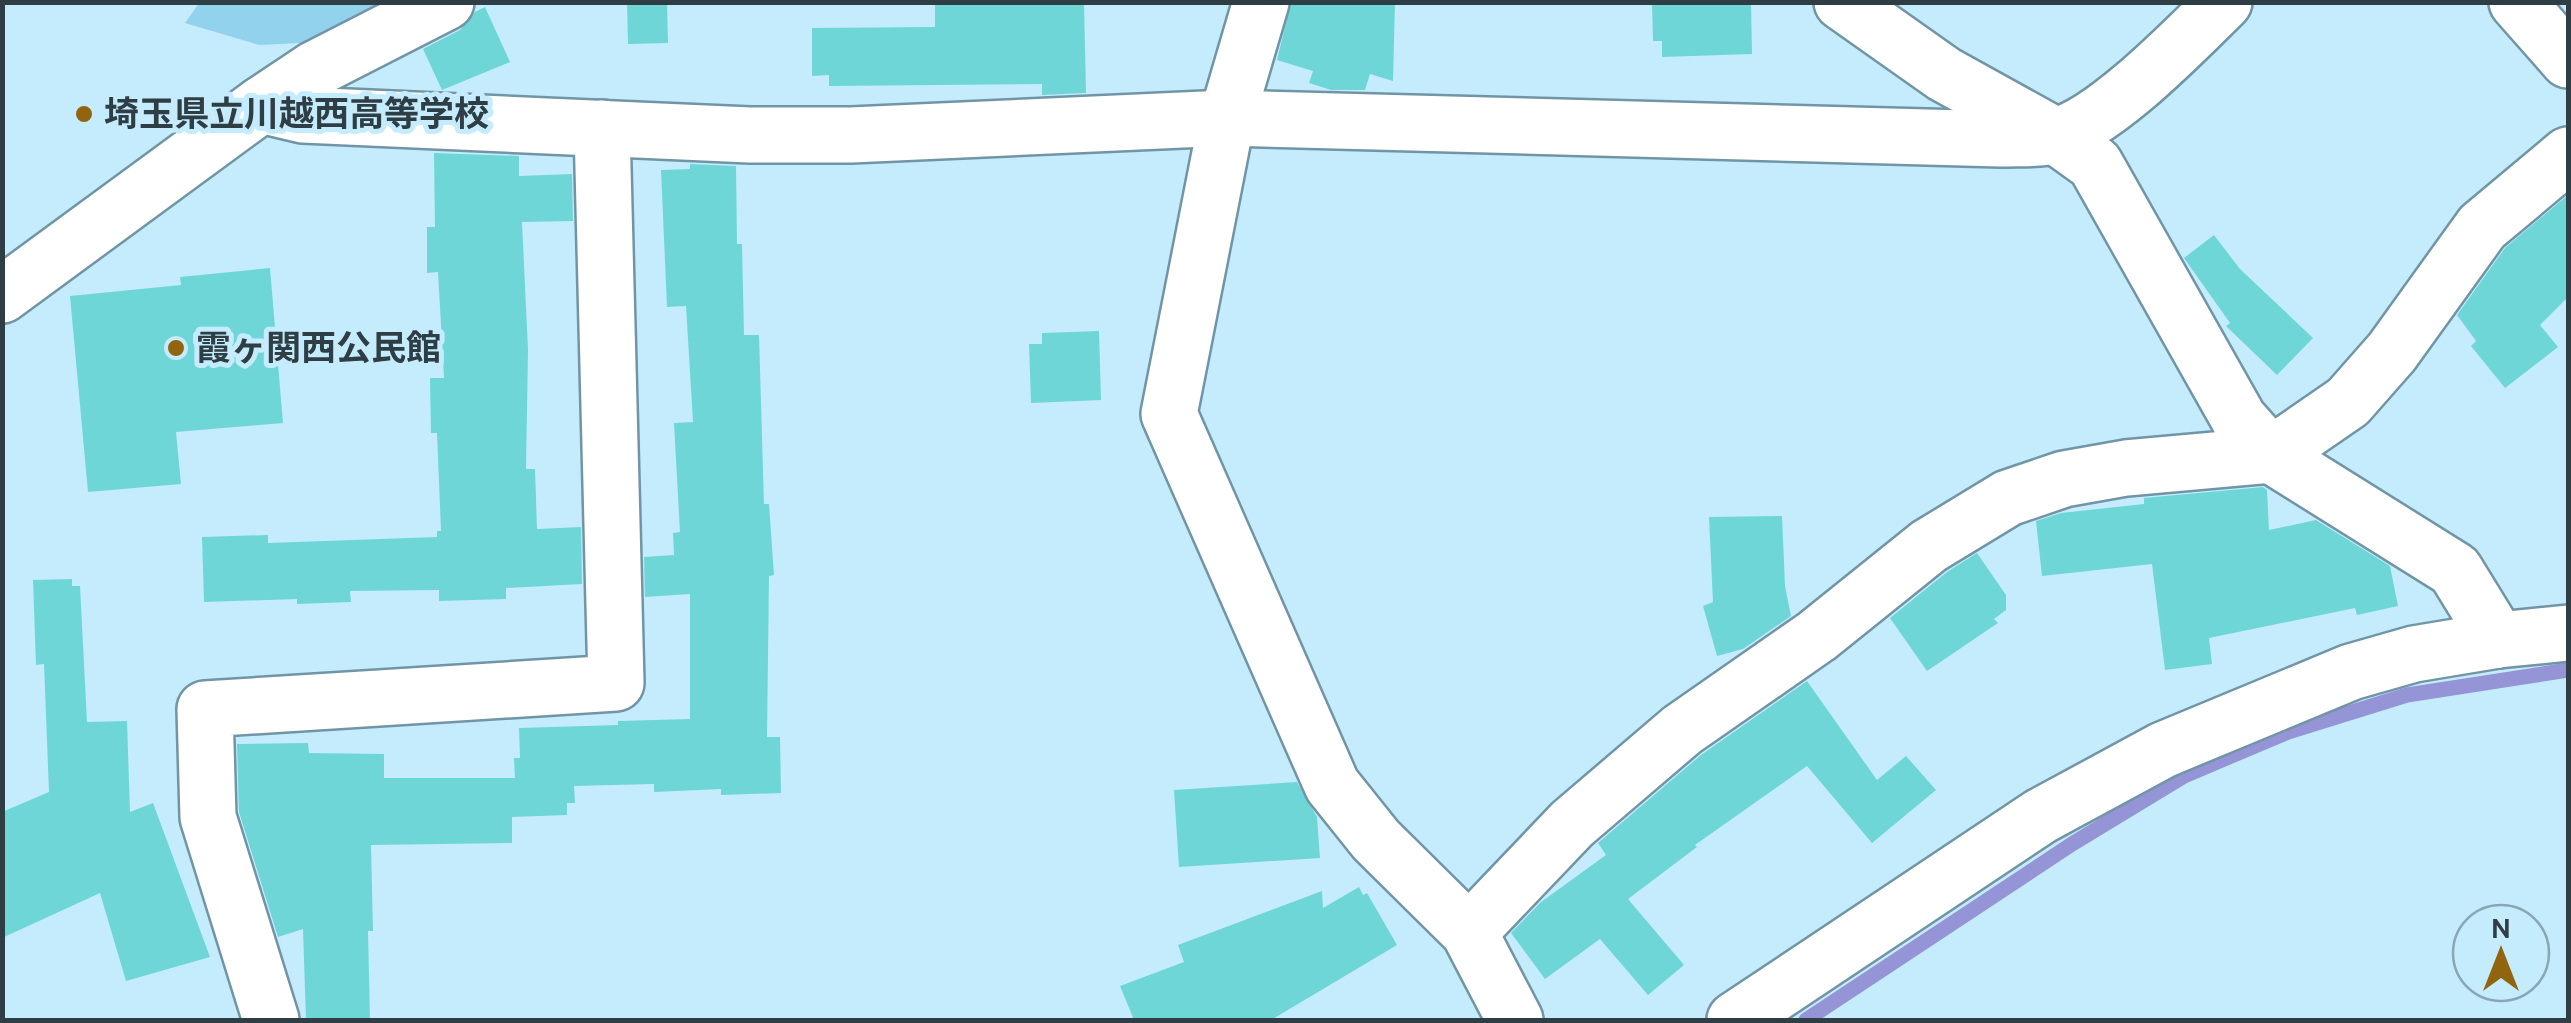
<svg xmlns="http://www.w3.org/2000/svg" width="2571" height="1023" viewBox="0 0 2571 1023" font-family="Cabin,'Noto Sans JP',sans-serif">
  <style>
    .green { fill: #93d2ec }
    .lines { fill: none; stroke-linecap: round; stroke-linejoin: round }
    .stream { stroke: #9594d6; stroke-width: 15 }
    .building { fill: #6ed6d7 }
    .minor-casing { stroke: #7195a5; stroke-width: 60 }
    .minor { stroke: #fff; stroke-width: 55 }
    .poi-dot { fill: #91650f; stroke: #c5ecfd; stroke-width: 4 }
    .labels { text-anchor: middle; stroke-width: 10; stroke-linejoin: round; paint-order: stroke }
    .poi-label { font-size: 35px; font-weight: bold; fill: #2f3e45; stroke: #c5ecfd; text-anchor: start }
  </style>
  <rect width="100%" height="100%" fill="#c5ecfd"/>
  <!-- green -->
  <path class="green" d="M199,3h191l-69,39 -62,3 -74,-22z"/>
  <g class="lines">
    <!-- stream -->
    <path class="stream" d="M1806,1020l266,-176 112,-68 104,-44 119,-37 161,-25"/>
  </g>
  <!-- building -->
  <g class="building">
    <path d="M627,2h40l1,41 -40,1z"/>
    <path d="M935,2h149l2,91 -44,2v-11l-213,2v-11l-17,1v-48l123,-1z"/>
    <path d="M1291,2h104l-2,79 -23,-7 -5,16h-34l-22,-7 4,-12 -36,-11z"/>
    <path d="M1652,2h99l1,52 -90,3v-16h-9z"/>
    <path d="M485,7l25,55 -68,28 -19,-41 37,-19 15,-18z"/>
    <path d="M434,153l85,3v20l53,-2 1,47 -51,1 6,128 -2,119h9l2,60 44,-2 1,57 -76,4v11l-67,2v-11l-89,1 1,11 -54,2v-5l-93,3 -2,-65 66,-2v8l169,-6v-6h4l-4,-98h-6l-1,-55h14l-6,-106 -11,1v-46h8z"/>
    <path d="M690,164l46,2 1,78h5l2,91h15l5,169h5l5,71 -5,1 -2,161h13l1,56 -60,2v-6l-67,3v-8l-80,2 1,17h-8v12l-55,2v26l-141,2 2,86h-5l2,89h-64l-3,-91 -25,8 -39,-125 -2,-68 71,-1 1,10 75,1v24h131l-1,-20h6l-1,-30 99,-3v-4l72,-2v-125l-45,3 -1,-40 30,-2 -1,-22 7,-1 -6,-109 19,-1 -7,-116 -19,1 -6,-137 29,-1z"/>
    <path d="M2568,195v102l-28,28 18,22 -53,41 -34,-42 5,-5 -19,-26 48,-67z"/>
    <path d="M2214,235l26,34 73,69 -36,37 -51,-49 4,-3 -46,-65z"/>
    <path d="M270,268l13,155 -107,9 5,52 -93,8 -18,-196 111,-11 -1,-8z"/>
    <path d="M1099,331l2,69 -70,3 -2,-59h13v-11z"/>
    <path d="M2263,487l4,3 2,40 47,-10 74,46 8,40 -41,9 -2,-7 -146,30 3,26 -47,6 -13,-106 -110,12 -6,-55 25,-8 83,-9v-6z"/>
    <path d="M1782,516l3,70 6,30 -48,33 -26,7 -14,-50 10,-4 -4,-85z"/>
    <path d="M1977,553l29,42v15l-12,9 4,4 -71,48 -37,-53 57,-46z"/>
    <path d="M72,579v7h8l7,136 40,-1 3,91 23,-9 57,154 -84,24 -26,-88 -98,45v-126l47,-20 -5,-128 -8,1 -3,-85z"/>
    <path d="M1807,681l70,99 29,-24 30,34 -64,53 -65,-77 -112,79 2,2 -69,52 56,66 -36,30 -48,-56 -55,40 -34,-46 30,-31 65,-47 -8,-12 103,-88z"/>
    <path d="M1297,782l20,35 3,41 -141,9 -5,-77z"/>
    <path d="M1359,887l4,8 4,-2 30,52 -126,75h-137l-14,-34 64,-24 -6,-17 144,-54 1,17z"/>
  </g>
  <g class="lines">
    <!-- minor casing -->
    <g class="minor-casing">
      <g id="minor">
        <path d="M1261,2l-34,116 -58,296 163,371 44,55 93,92 46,88"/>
        <path d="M1842,2l102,72 112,62 39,28 144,255 32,36 184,115 43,70"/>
        <path d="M2517,2l51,58"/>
        <path d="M261,105l54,-36 131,-67"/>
        <path d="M2,295l259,-190 42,10 447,20h101l376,-17 774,21c17,-1 37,1 54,-3 50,-12 131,-97 169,-134"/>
        <path d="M1469,932l103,-108 110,-94 135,-94 112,-90 79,-48 56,-19 62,-11 145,-13 77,-53 44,-50 90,-125 86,-72"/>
        <path d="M271,1020l-63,-203 -3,-108 411,-26 -14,-555"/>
        <path d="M1735,1020l306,-204 122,-66 188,-78 63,-18 84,-14 70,-7"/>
      </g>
    </g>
    <!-- minor -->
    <use href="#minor" class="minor"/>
  </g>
  <!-- markers -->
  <g class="poi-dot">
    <circle cx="84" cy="114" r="10"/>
    <circle cx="176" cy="348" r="10"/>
  </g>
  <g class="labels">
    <!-- poi labels -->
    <g class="poi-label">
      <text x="104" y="126">埼玉県立川越西高等学校</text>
      <text x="196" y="360">霞ヶ関西公民館</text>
    </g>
  </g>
  <!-- border -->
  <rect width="2571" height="1023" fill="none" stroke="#2f3e45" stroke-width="10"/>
  <!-- north arrow -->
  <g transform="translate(2501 953)"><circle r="48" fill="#c5ecfd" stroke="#89a6b3" stroke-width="2.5"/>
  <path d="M0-8L18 38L0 25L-18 38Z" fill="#91650f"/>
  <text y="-15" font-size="28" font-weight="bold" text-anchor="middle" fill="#2f3e45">N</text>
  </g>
</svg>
